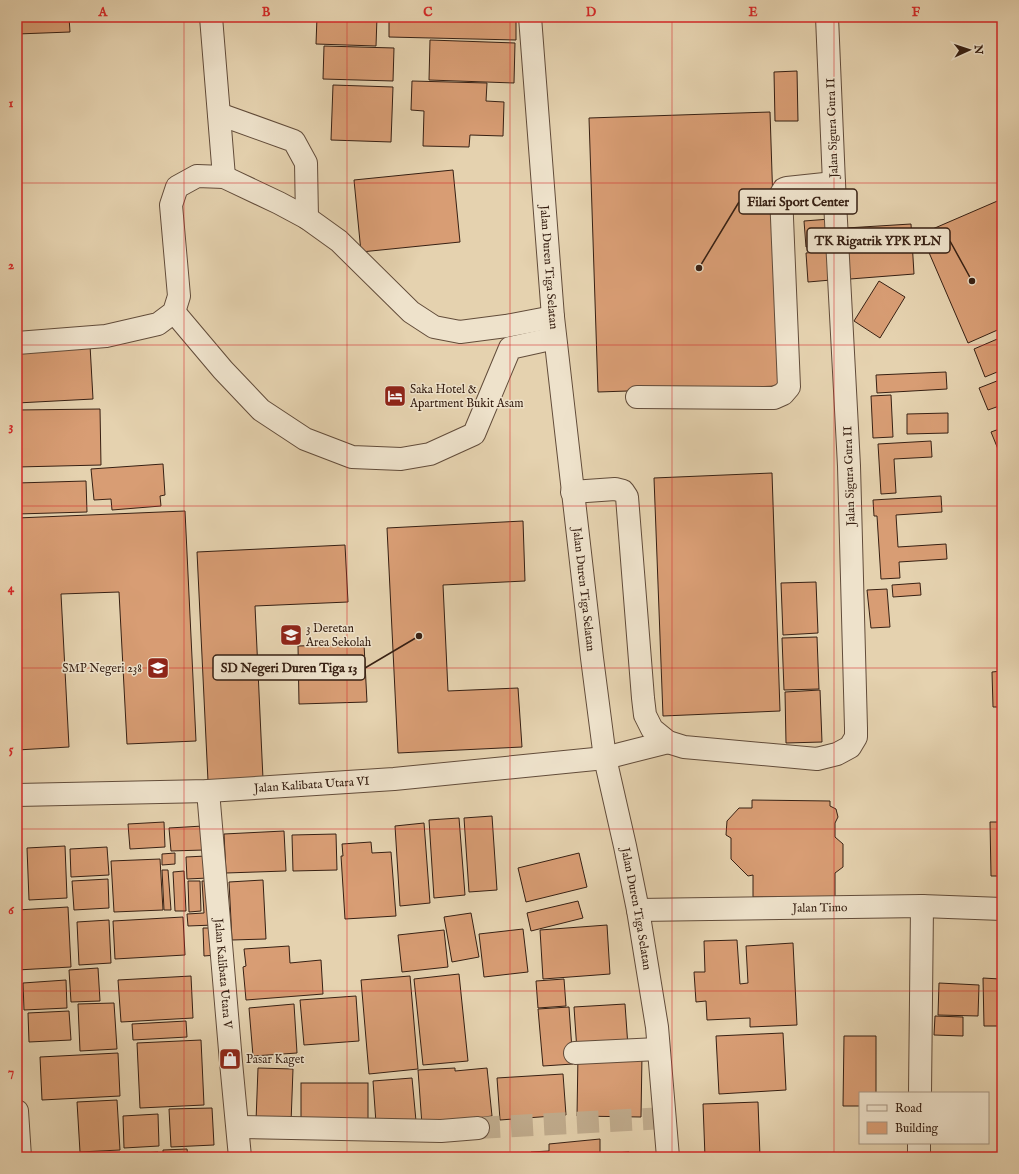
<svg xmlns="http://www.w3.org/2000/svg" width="1019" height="1174" viewBox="0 0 1019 1174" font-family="'IM FELL English',serif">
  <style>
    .building { fill: #d89d74; stroke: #372013 }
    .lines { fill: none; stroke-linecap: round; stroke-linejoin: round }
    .minor-tunnel { stroke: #c2ae90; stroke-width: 22; stroke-dasharray: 22 11; stroke-linecap: butt }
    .minor-casing { stroke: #624c3a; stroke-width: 24 }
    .minor { stroke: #eee2cb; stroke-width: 22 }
    .grid { fill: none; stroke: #d62828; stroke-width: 1; stroke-opacity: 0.55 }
    .labels { text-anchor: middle; stroke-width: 3; stroke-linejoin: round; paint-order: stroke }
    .street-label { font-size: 12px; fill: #372013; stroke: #eee2cb }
    .poi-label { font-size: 12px; fill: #372013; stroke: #eee2cb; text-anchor: start }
    .leader { fill: none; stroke: #372013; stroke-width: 1.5 }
    .callout-dot { fill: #372013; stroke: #eee2cb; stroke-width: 1.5 }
    .callout { fill: #eee2cb; stroke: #372013; stroke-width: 1.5 }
    .callout-label { font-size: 13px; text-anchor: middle; font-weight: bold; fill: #372013 }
    .neatline { fill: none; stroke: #d62828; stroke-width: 1.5 }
    .grid-label { font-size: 13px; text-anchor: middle; font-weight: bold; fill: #d62828 }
  </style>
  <rect width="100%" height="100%" fill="#e5d2af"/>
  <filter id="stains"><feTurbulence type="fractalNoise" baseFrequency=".005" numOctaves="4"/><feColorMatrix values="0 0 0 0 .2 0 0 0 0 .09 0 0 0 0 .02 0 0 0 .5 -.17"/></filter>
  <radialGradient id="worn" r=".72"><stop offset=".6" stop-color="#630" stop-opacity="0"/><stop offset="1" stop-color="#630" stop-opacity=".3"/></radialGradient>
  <!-- building -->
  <g class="building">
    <path d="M17,17h52l1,15 -53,2z"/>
    <path d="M317,17h60l-1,29 -60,-2z"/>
    <path d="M389,17h127v23l-127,-3z"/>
    <path d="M430,40l85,3 -1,40 -85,-3z"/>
    <path d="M324,46l70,2 -1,33 -70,-2z"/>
    <path d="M797,71l1,50h-23l-1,-49z"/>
    <path d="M412,81l75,2 -1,18 18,1 -1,34 -33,-1 -1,12 -46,-1 1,-35 -13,-1z"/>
    <path d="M333,85l60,2 -2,55 -60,-2z"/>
    <path d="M770,112l9,274 -181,6 -9,-274z"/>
    <path d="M453,170l7,72 -99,10 -7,-72z"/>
    <path d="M1002,199v129l-34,15 -47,-109z"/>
    <path d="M830,219l2,26 -26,2 -2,-26z"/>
    <path d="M911,224l3,50 -64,5 -4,-51z"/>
    <path d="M829,251l2,29 -23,2 -2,-29z"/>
    <path d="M879,281l26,16 -25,41 -26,-17z"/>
    <path d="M1002,337v33l-17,7 -11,-28z"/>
    <path d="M90,345l3,54 -76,4v-54z"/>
    <path d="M946,372l1,17 -70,4 -1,-18z"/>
    <path d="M1002,379v26l-14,5 -9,-22z"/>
    <path d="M891,395l2,42 -20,1 -2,-42z"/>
    <path d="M100,409l1,56 -84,2v-57z"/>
    <path d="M948,413v20l-41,1v-20z"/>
    <path d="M1002,428v31l-11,-27z"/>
    <path d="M931,441l1,16 -38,2 2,34 -15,1 -3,-50z"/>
    <path d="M163,464l2,31 -5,1 1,10 -49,4 -1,-11 -17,1 -3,-31z"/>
    <path d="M772,473l8,238 -117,5 -9,-238z"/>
    <path d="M86,481l1,31 -70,2v-31z"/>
    <path d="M941,496l1,16 -46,3 2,32 48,-3 1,15 -48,3 1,16 -19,1 -4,-63h-3l-1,-16z"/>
    <path d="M185,511l11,230 -69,3 -8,-152 -58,2 8,153 -52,3v-232z"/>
    <path d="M523,521l2,60 -82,4 5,106 70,-3 4,59 -124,6 -11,-225z"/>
    <path d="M345,545l3,57 -93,4 8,173 -55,2 -11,-229z"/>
    <path d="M816,582l2,51 -35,2 -2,-52z"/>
    <path d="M920,583l1,12 -28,2 -1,-12z"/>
    <path d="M887,589l3,38 -19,1 -4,-38z"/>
    <path d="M817,637l2,52 -35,1 -2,-52z"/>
    <path d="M364,644l3,58 -68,2 -1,-58z"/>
    <path d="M1002,671v36h-9l-1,-35z"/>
    <path d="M820,690l2,52 -36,1 -1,-51z"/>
    <path d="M752,800l78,1v5l6,3 2,8 -3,6v14l8,7v23l-8,6v24h-82v-22l-5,1 -17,-17v-21l-5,-3 1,-14 12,-13h13z"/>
    <path d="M492,816l5,74 -28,2 -5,-74z"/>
    <path d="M459,818l6,77 -31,3 -5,-78z"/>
    <path d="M164,822l1,25 -35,2 -2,-25z"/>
    <path d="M990,822h12v54h-11z"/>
    <path d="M424,823l6,80 -30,3 -5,-80z"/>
    <path d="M203,826l1,24 -33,1 -2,-23z"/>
    <path d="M284,831l2,40 -60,2 -2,-39z"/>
    <path d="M336,834l1,36 -44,1 -1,-36z"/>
    <path d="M371,842l1,11 19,-1 5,64 -51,3 -4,-63h2l-1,-12z"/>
    <path d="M65,846l2,52 -38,2 -2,-52z"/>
    <path d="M107,847l2,28 -38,2 -1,-28z"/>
    <path d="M175,853v11l-13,1v-11z"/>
    <path d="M579,853l8,34 -61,15 -8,-34z"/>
    <path d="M206,856l2,22 -21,1 -1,-22z"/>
    <path d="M160,859l3,51 -49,2 -3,-51z"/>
    <path d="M162,870h6l3,40h-7z"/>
    <path d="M184,871l2,40h-11l-2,-39z"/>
    <path d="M108,879l1,29 -35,2 -2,-29z"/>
    <path d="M263,880l3,59 -34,1 -3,-58z"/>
    <path d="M188,881h12l1,30 -12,1z"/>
    <path d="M202,881h10l2,44 -26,1 -1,-12 17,-1z"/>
    <path d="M578,901l5,17 -52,13 -4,-18z"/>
    <path d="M68,907l3,60 -54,3v-60z"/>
    <path d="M471,913l8,44 -27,5 -8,-45z"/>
    <path d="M183,917l2,38 -70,4 -2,-38z"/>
    <path d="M109,920l2,43 -32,2 -2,-43z"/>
    <path d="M607,925l3,49 -67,5 -3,-49z"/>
    <path d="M203,928h12l1,27 -12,1z"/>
    <path d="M523,929l5,43 -44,5 -5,-43z"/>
    <path d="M444,930l4,37 -46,5 -4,-37z"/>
    <path d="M737,940l3,44 8,-1 -2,-37 47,-3 4,82 -47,2v-9l-43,2 -1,-19 -10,1 -2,-30h11l-1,-31z"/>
    <path d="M289,946l1,17 31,-3 2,34 -77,6 -3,-33 3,-1 -2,-17z"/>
    <path d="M98,968l2,33 -29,1 -2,-32z"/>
    <path d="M459,974l9,87 -45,4 -9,-86z"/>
    <path d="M191,976l2,42 -72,4 -3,-42z"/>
    <path d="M410,976l8,93 -49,5 -8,-94z"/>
    <path d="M983,978l17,1 1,47h-17z"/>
    <path d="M564,979l2,27 -28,2 -2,-27z"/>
    <path d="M66,980l1,28 -43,2 -1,-27z"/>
    <path d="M939,983l40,2 -1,31 -40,-1z"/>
    <path d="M356,996l3,45 -55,4 -4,-45z"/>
    <path d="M114,1003l3,46 -37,2 -2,-47z"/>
    <path d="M294,1004l3,49 -44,3 -4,-48z"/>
    <path d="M625,1004l3,43 -51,4 -3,-44z"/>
    <path d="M569,1007l4,57 -30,2 -5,-57z"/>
    <path d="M69,1011l2,29 -42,2 -1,-29z"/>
    <path d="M935,1016l28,1v19l-29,-1z"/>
    <path d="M186,1021l1,16 -54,3 -1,-16z"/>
    <path d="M783,1033l3,57 -67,4 -3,-58z"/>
    <path d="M844,1036h32v57h-16v13h-17z"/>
    <path d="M201,1040l3,65 -64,3 -3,-65z"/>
    <path d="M118,1053l2,43 -78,4 -2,-43z"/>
    <path d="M578,1054l64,1 -1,62 -64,-1z"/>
    <path d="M258,1068l35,1 -2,54 -35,-2z"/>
    <path d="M455,1068v3l32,-3 5,48 -70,9 -4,-55z"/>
    <path d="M563,1074l3,41 -66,5 -3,-42z"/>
    <path d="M412,1078l4,43 -40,2 -3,-42z"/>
    <rect x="301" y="1083" width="67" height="36"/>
    <path d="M117,1100l3,50 -40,2 -3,-50z"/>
    <path d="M758,1102l2,55h-55l-2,-53z"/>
    <path d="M212,1108l2,37 -43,2 -2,-38z"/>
    <path d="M158,1114l1,32 -35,2 -1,-32z"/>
    <path d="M600,1139v15l29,-2 1,5h-99v-5l18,-1v-7z"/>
    <path d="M187,1149l1,8h-25v-7z"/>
    <path d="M158,1152v5h-15l-1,-4z"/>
    <rect x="257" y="1154" width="50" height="3"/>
    <path d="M126,1155v2h-33v-1z"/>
  </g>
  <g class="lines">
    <!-- minor-tunnel -->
    <path class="minor-tunnel" d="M478,1128l187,-10"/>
    <!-- minor casing -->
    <g class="minor-casing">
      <g id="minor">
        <path d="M211,17l13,160"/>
        <path id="s1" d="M530,17l23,300 39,341 13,100 20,88 13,64 19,117 11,130"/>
        <path d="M219,114l75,27 12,22 1,55"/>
        <path d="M174,312l49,58 38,40 44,29 47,18 49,2 29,-5 44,-20 36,-86 45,-10"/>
        <path d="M17,343l89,-7 52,-12 16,-12 5,-16 -8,-91 6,-18 20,-11 27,1 55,26 28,15 32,23 72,71 23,15 26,5 46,-6 47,-9"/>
        <path d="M637,397l137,1 9,-4 6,-7 -8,-193 3,-5 3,-1 47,-5"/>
        <path d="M572,492l43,-3 8,2 4,6 16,201 2,17 7,14 16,13 16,5 133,12 20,-5 13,-7 6,-10v-9l-7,-262 -15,-283 -7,-166"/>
        <path id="s2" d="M208,791l23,271 9,95"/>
        <path id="s3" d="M17,795l191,-4 186,-12 211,-21 63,-16"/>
        <path id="s4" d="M638,910l284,-4 80,3"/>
        <path d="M575,1053l83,-4"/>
        <path d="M920,1093l2,-187"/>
        <path d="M17,1111l3,46"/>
        <path d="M238,1127l203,4 37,-3"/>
        <path d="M919,1157v-14"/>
      </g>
    </g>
    <!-- minor -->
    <use href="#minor" class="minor"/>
  </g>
  <!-- grid -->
  <path class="grid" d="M184,17v1140M347,17v1140M510,17v1140M672,17v1140M834,17v1140M17,183h985M17,345h985M17,506h985M17,668h985M17,829h985M17,991h985"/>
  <!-- icons -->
  <defs>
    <g id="hotel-square" transform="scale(1.15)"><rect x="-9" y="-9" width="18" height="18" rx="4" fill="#8f2418" stroke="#eee2cb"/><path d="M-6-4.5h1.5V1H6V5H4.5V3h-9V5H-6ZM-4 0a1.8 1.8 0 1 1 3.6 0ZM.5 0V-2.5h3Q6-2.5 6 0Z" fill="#fff"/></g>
    <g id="school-square" transform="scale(1.15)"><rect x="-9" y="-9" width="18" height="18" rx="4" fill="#8f2418" stroke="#eee2cb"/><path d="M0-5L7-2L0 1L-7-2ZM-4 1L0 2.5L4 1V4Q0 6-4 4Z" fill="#fff"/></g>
    <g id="shop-square" transform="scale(1.15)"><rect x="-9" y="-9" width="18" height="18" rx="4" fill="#8f2418" stroke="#eee2cb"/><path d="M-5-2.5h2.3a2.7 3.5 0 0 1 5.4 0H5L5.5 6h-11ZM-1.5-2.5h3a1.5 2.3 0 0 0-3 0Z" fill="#fff"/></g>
  </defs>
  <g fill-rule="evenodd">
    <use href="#hotel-square" x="395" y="396"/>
    <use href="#school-square" x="291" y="635"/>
    <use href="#school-square" x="158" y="668"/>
    <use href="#shop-square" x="230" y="1059"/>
  </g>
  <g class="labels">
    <!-- street labels -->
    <g class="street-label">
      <text transform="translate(832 128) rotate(-92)" y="4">Jalan Sigura Gura II</text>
      <text dy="4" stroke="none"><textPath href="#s1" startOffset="251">Jalan Duren Tiga Selatan</textPath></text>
      <text transform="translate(849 476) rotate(-92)" y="4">Jalan Sigura Gura II</text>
      <text dy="4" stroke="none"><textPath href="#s1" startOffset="575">Jalan Duren Tiga Selatan</textPath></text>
      <text dy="4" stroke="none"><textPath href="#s3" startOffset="295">Jalan Kalibata Utara VI</textPath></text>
      <text dy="4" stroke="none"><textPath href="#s4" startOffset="182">Jalan Timo</textPath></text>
      <text dy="4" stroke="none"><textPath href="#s1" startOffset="899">Jalan Duren Tiga Selatan</textPath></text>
      <text dy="4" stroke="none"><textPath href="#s2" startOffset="183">Jalan Kalibata Utara V</textPath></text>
    </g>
    <!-- poi labels -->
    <g class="poi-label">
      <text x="410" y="393">Saka Hotel &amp;<tspan x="410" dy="14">Apartment Bukit Asam</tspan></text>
      <text x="306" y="632">3 Deretan<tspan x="306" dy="14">Area Sekolah</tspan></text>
      <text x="142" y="672" text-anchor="end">SMP Negeri 238</text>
      <text x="246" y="1063">Pasar Kaget</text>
    </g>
  </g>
  <!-- callouts -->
  <path class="leader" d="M699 268L739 202M972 281L950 241M419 636L365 668"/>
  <g class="callout-dot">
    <circle cx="699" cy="268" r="4"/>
    <circle cx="972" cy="281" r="4"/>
    <circle cx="419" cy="636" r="4"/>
  </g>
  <g class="callout">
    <rect x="739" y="189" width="118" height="25" rx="4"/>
    <rect x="807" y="228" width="143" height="25" rx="4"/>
    <rect x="213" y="655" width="152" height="25" rx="4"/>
  </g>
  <g class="callout-label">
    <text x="798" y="206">Filari Sport Center</text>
    <text x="878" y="245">TK Rigatrik YPK PLN</text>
    <text x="289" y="672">SD Negeri Duren Tiga 13</text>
  </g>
  <!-- margin -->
  <rect width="1019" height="1174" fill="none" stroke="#e5d2af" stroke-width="44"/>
  <!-- legend -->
  <rect x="859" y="1092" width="130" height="52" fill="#eee2cb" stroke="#a59481"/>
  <rect x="867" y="1105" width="20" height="6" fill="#eee2cb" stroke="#a59481"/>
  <text x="895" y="1112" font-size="12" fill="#372013">Road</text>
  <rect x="867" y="1122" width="20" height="12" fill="#d89d74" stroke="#a59481"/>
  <text x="895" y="1132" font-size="12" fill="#372013">Building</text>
  <!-- north arrow -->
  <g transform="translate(969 50) rotate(87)" stroke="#eee2cb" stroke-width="3" paint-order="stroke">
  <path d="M0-3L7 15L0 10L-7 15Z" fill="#372013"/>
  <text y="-6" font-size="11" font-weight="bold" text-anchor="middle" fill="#372013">N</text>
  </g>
  <rect x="22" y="22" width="975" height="1130" class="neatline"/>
  <g class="grid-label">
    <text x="103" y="16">A</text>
    <text x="266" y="16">B</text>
    <text x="428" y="16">C</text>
    <text x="591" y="16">D</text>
    <text x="753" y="16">E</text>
    <text x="916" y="16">F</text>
    <text x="11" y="107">1</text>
    <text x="11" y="269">2</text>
    <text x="11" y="430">3</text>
    <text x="11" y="592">4</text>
    <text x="11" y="753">5</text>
    <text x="11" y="914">6</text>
    <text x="11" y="1076">7</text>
  </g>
  <rect width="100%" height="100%" filter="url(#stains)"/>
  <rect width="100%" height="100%" fill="url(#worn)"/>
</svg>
